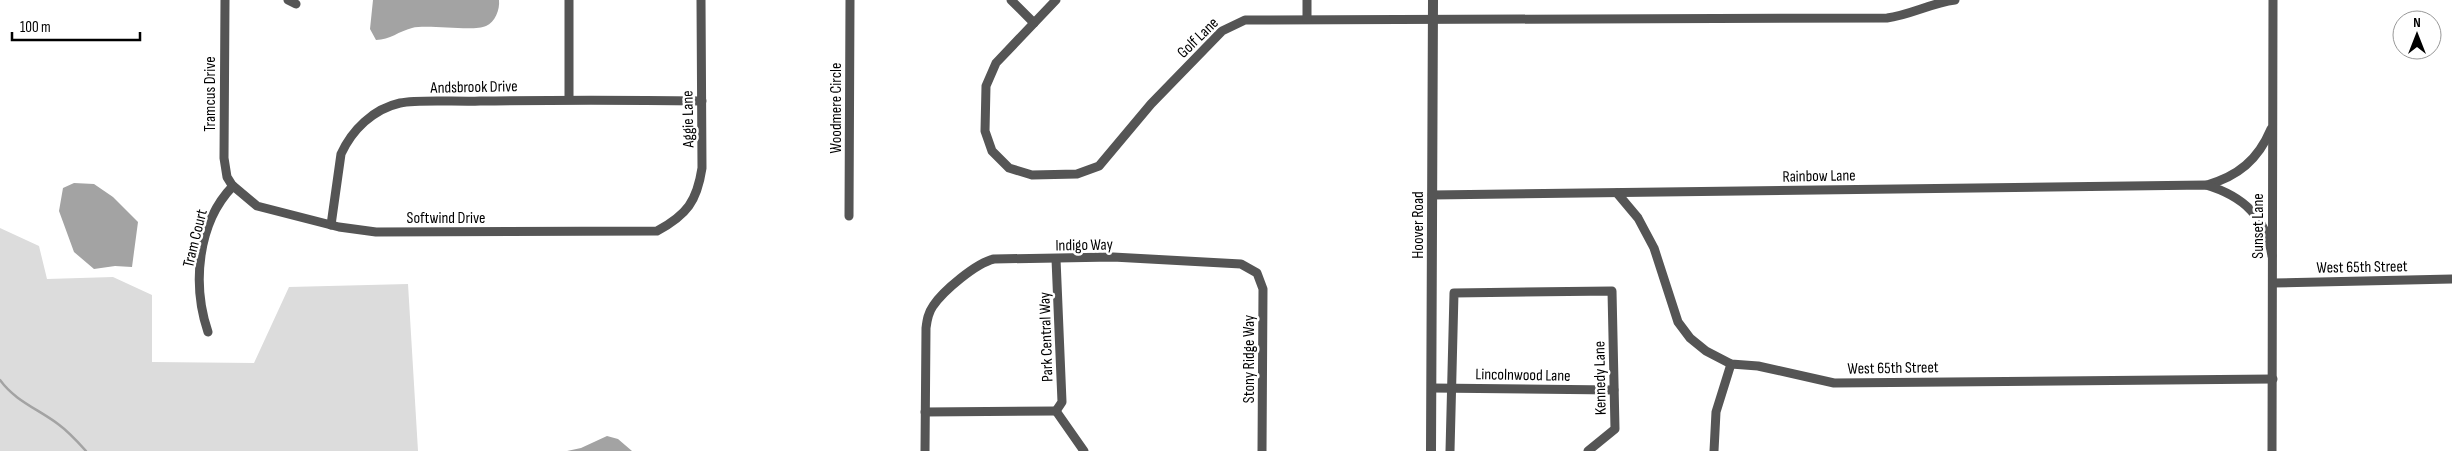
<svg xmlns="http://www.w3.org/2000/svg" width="2452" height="451" viewBox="0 0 2452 451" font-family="'Sofia Sans Condensed',sans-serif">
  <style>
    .green { fill: #dcdcdc }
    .water { fill: #a3a3a3 }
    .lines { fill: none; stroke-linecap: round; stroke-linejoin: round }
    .stream { stroke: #a3a3a3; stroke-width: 2.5 }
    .minor { stroke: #555; stroke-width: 9 }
    .tertiary { stroke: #555; stroke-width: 10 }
    .labels { text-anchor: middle; stroke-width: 5; stroke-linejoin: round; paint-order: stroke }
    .street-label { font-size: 16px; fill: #000; stroke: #fff }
  </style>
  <rect width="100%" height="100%" fill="#fff"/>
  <!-- green -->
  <path class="green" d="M0,228l39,18 8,33 66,-2 39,18v67l102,1 35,-76 119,-3 10,167h-418z"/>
  <!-- water -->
  <g class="water">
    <path d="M373,0h126c1,10 -4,22 -13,26 -12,6 -58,-2 -74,2 -13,3 -22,12 -36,12l-6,-11z"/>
    <path d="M74,183l20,1 19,13 25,25 -6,45 -17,-1 -21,3 -20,-17 -15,-41 4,-23z"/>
    <path d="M607,436l11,3 14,12h-65l14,-3z"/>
  </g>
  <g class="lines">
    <!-- stream -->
    <path class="stream" d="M0,380c15,21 38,29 58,44 11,8 19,17 28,27"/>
    <!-- minor -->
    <g class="minor">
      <path d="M225,0l-1,158 3,19 5,8 25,21 82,21 37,5 281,-1c30,-16 40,-30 45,-63l-1,-168"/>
      <path d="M288,0l8,4"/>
      <path d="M1011,0l23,23"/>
      <path d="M1056,0l-60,63 -10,23 -1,45 7,20 17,17 23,7 45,-1 22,-8 52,-62 71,-73 23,-11 642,-2c23,-3 44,-15 68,-18"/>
      <path d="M1307,19v-19"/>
      <path d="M569,99v-99"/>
      <path d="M2207,185c31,-9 51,-25 64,-56"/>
      <path d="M1617,193l21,25 16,30 24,74 12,16 16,13 25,13 27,2 76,17 439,-4"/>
      <path d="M1432,195l774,-10c37,11 60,32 66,71"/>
      <path d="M849,216l1,-216"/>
      <path d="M331,225l10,-71c11,-24 32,-45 59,-51 19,-4 58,-1 80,-2 74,-1 148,-1 222,0"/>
      <path d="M1056,259l6,143 -6,9"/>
      <path d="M2273,283l179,-4"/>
      <path d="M208,332c-16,-47 -11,-109 25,-146"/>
      <path d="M1432,388l182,2"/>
      <path d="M1056,411l28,40"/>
      <path d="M925,412l131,-1"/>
      <path d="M925,451l1,-123c1,-8 2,-15 7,-22 10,-15 43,-43 61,-47l119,-2 128,7 16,9 6,16 -1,162"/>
      <path d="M1450,451l4,-158 158,-2 3,138 -27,22"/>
      <path d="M1714,451l2,-39 15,-48"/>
      <path d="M2272,451l1,-451"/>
    </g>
    <!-- tertiary -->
    <path class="tertiary" d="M1431,451l2,-451"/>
  </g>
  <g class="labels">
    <!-- street labels -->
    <g class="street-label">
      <text transform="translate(1197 37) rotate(-44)" y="6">Golf Lane</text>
      <text transform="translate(474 86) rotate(-1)" y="6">Andsbrook Drive</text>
      <text transform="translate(209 94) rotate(-90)" y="6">Tramcus Drive</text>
      <text transform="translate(835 108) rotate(-90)" y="6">Woodmere Circle</text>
      <text transform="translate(687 119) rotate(-91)" y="6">Aggie Lane</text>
      <text transform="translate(1819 175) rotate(-1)" y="6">Rainbow Lane</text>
      <text x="446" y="223">Softwind Drive</text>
      <text transform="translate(1417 225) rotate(-90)" y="6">Hoover Road</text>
      <text transform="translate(2257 226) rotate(-90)" y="6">Sunset Lane</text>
      <text transform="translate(194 238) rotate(-76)" y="6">Tram Court</text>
      <text transform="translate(1084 244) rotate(-1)" y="6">Indigo Way</text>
      <text transform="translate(2362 266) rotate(-1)" y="6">West 65th Street</text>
      <text transform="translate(1045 337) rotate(-92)" y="6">Park Central Way</text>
      <text transform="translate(1248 359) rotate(-90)" y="6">Stony Ridge Way</text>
      <text transform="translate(1893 367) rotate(-1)" y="6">West 65th Street</text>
      <text transform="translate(1523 374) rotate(1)" y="6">Lincolnwood Lane</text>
      <text transform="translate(1599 378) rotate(-91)" y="6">Kennedy Lane</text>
    </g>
  </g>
  <!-- north arrow -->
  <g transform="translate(2417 35)"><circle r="24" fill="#ffffff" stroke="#999999"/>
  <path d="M0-4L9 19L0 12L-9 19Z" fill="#000000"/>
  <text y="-8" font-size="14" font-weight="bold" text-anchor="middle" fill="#000000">N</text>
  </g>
  <!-- scale -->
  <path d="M12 32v8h128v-8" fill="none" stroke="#000000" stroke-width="2.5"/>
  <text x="20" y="32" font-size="15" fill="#000000" stroke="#ffffff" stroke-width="4" paint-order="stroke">100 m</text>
</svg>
